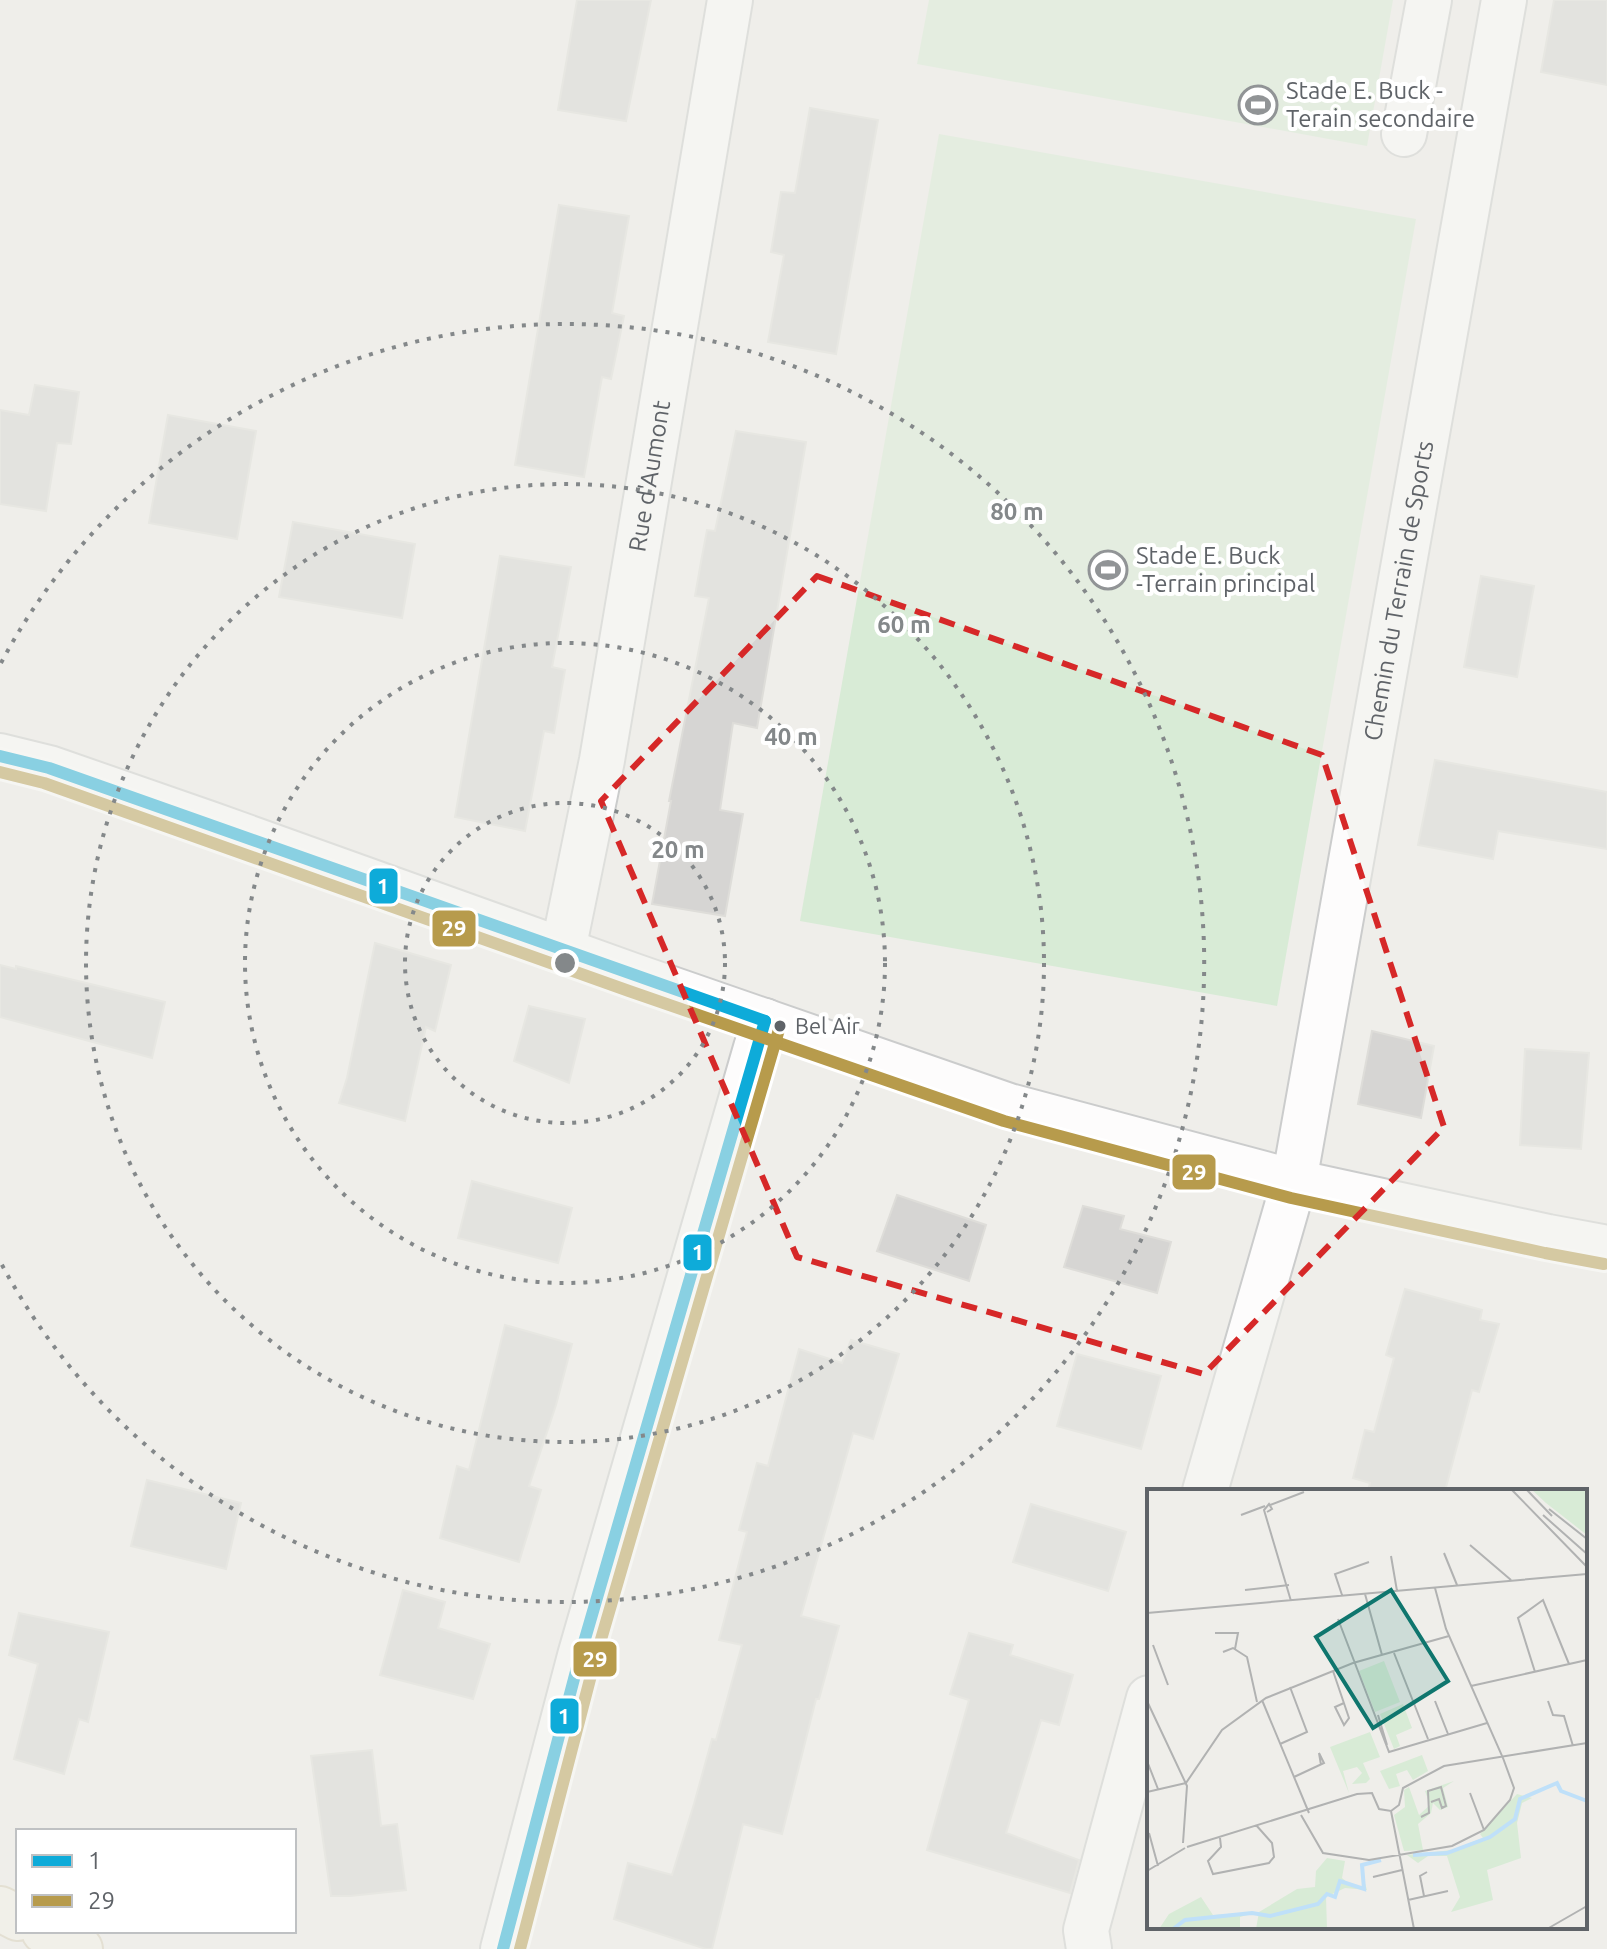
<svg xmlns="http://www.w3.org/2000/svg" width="1607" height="1949" viewBox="0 0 1607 1949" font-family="Ubuntu,sans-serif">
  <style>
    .green { fill: #d8ebd6 }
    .building { fill: #d6d5d3; stroke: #deddd9; stroke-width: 2 }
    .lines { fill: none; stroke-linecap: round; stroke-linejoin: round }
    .minor-casing { stroke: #cbcccc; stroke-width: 48 }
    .major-casing { stroke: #d7ceb8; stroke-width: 48 }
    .minor { stroke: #fdfcfc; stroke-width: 44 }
    .major { stroke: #f4f2e9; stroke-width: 44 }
    .bus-1-casing { stroke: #fff; stroke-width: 18 }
    .bus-2-casing { stroke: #fff; stroke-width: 18 }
    .bus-1 { stroke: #0eabd9; stroke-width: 12 }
    .bus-2 { stroke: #b79b4c; stroke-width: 12 }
    .marked { fill: none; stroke: #d62828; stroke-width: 6; stroke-dasharray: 16 10; stroke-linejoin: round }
    .ring { fill: none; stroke: #84888a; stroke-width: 4; stroke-dasharray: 4 8 }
    .bus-dot { fill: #5f6368; stroke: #fff; stroke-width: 3 }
    .labels { text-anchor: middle; stroke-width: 8; stroke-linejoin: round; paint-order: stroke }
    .bus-label { font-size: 22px; fill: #5f6368; stroke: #fff; text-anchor: start }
    .poi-label { font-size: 24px; fill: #5f6368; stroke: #fff; text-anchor: start }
    .street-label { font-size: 24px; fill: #5f6368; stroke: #fff }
    .inset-river { fill: none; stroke: #bfe0f9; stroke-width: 4 }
    .inset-road { fill: none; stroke: #b1b2b2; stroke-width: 2 }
    .view { fill: #0f766e; fill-opacity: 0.15; stroke: #0f766e; stroke-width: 4 }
    .inset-edge { fill: none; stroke: #5f6368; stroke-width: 4 }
    .centre { fill: #84888a; stroke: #fff; stroke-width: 4 }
    .ring-label { font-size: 24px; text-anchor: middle; font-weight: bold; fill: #84888a; stroke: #fff; stroke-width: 8; stroke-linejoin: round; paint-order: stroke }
    .line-badge { stroke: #fff; stroke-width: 3 }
    .badge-label { font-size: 22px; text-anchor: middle; font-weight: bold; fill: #fff }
  </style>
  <rect width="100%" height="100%" fill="#efeeea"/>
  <!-- green -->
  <g class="green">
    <path d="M929,0h464l-26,146 -450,-82z"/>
    <path d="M939,134l477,85 -139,787 -477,-85z"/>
  </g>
  <!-- building -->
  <g class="building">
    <path d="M577,0h74l-25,121 -68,-11z"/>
    <path d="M1554,0h53v85l-66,-13z"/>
    <path d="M810,108l68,12 -42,234 -68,-12 16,-87 -13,-3 10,-60 14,1z"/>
    <path d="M559,205l70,11 -17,97 12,3 -13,63 -9,-2 -18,100 -69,-12z"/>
    <path d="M35,385l44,7 -8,52 -14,-1 -11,68 -46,-7v-94l29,5z"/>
    <path d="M168,415l88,16 -19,108 -88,-16z"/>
    <path d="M736,431l70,11 -49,286 -24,-5 -13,87 23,4 -18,102 -73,-12 19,-103h-2l40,-203 -14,-2 6,-34 6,-32 8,1z"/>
    <path d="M293,522l122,22 -13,74 -123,-21z"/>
    <path d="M500,556l71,11 -19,100 13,3 -11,63 -10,-2 -19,100 -70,-14z"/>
    <path d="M1481,576l53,10 -17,91 -53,-10z"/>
    <path d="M1435,760l172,32v57l-109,-18 -5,28 -75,-14z"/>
    <path d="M375,943l76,22 -16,66 -9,-4 -21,94 -66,-18 8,-25z"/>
    <path d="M0,965l16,4v-3l149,36 -13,56 -152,-41z"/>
    <path d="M529,1006l56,13 -16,64 -55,-22z"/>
    <path d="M1372,1031l62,15 -13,72 -63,-14z"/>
    <path d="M1525,1049l64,4 -8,96 -61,-4z"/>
    <path d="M472,1181l100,27 -14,55 -100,-25z"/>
    <path d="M897,1195l89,30 -17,56 -92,-30z"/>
    <path d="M1083,1206l41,10 -4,13 51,13 -14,51 -93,-26z"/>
    <path d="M1405,1289l77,21 -2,10 19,4 -20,68 -7,-2 -27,101h-77l2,-8 -17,-5 12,-48 9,2 20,-74 -8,-3z"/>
    <path d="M505,1325l67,19 -16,61 -27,81 12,4 -22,72 -79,-24 17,-72 12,4z"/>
    <path d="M851,1340l48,14 -26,85 -20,-6 -52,183 38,10 -20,73h-3l-34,135 -39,-10 -31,125h-6l-92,-30 14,-56 44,12 22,-71 18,-65 4,1 26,-95 -23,-5 28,-108 -8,-2 18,-67 11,3 31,-117 43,14z"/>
    <path d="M1077,1354l84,22 -20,73 -84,-23z"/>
    <path d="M147,1480l94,23 -15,66 -95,-23z"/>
    <path d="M1031,1504l95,28 -18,59 -95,-29z"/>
    <path d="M403,1590l42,12 -7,26 52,16 -17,55 -93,-24z"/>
    <path d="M19,1613l90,19 -21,90 -9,-3 -15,55 -50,-15 24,-95 -29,-9z"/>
    <path d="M969,1633l44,12 -3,10 63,20 -14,50 -18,-5 -35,113 73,27 -9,33 -143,-43 42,-150 -19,-6z"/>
    <path d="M372,1750l9,76 16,-2 9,66 -56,6h-19l-20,-140z"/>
  </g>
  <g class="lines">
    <!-- minor casing -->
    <g class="minor-casing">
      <g id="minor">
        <path d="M1404,134l25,-134"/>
        <path d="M0,756l49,12 161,56 424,152 375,130 285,76 254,55 59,11"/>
        <path id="s1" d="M563,950l39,-190 128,-760"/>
        <path id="s2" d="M1205,1491l89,-309 210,-1182"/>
        <path d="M503,1949l77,-293 176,-608 9,-27"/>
        <path d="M1089,1949l-3,-19 63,-232"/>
      </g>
    </g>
    <!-- major casing -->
    <g class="major-casing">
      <g id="major">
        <path d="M0,1909l18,9"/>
        <path d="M44,1931l36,18"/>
      </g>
    </g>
    <!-- minor -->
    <use href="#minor" class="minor"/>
    <!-- major -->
    <use href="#major" class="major"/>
    <!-- bus-1 casing -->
    <g class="bus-1-casing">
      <g id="bus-1">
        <path d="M0,756l49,12 716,253"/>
        <path d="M503,1949l77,-293 185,-635"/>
      </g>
    </g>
    <!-- bus-2 casing -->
    <g class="bus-2-casing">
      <g id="bus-2">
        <path d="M0,772l44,11 585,208 375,130 287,77 254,55 59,11"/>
        <path d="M520,1949l75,-289 185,-634"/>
      </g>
    </g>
    <!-- bus-1 -->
    <use href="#bus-1" class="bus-1"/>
    <!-- bus-2 -->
    <use href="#bus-2" class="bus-2"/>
  </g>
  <!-- marked area -->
  <path d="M0 0H1607V1949H0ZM817,576l505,179 122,372 -240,247 -407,-117 -196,-456z" fill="#efeeea" fill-opacity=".55" fill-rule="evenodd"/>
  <path class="marked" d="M817,576l505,179 122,372 -240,247 -407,-117 -196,-456z"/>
  <!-- distance rings -->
  <g class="ring">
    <circle cx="565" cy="963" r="160"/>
    <circle cx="565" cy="963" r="320"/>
    <circle cx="565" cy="963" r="479"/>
    <path d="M1 663A639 639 0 1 1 1 1263"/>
  </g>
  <!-- icons -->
  <defs>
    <g id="stadium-ring" transform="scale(2)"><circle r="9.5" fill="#fff" stroke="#919496" stroke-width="1.5"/><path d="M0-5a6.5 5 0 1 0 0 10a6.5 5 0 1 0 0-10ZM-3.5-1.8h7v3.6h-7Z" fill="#919496"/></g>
  </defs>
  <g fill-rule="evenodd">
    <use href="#stadium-ring" x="1258" y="105"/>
    <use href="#stadium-ring" x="1108" y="570"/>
  </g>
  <!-- markers -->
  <circle class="bus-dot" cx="780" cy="1026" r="7"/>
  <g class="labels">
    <!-- bus labels -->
    <g class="bus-label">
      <text x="795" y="1034">Bel Air</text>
    </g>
    <!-- poi labels -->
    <g class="poi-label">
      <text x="1286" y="99">Stade E. Buck -<tspan x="1286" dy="28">Terain secondaire</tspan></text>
      <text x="1136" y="564">Stade E. Buck<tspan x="1136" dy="28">-Terrain principal</tspan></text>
    </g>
    <!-- street labels -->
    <g class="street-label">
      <text dy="8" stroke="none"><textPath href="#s1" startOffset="482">Rue d'Aumont</textPath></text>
      <text dy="8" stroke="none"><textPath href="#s2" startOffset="922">Chemin du Terrain de Sports</textPath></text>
    </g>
  </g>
  <!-- overview -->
  <g transform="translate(1147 1489)">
    <rect width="440" height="440" fill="#efeeea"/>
    <path d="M384,0h55l1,46 -41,-32zM237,172l16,41 -25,10 -16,-41zM256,215l9,24 -16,7 4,11 -6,3 -14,-35zM223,243l10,25 -17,6 7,16 -4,4 -14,1 10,-11 -5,-6 -14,4 6,22 -19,-46zM275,266l6,16 -15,9 -6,-10 -11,4 4,12 -11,3 -9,-18zM307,292l-11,7 5,19 -8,3 -7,-7 -2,10 -13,11 5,26 -19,1 -10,-36 11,-8 -1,-17 5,-3 10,28 11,-10 -5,-14zM370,305l15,4 -10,5 -5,20 4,35 -34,12 6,30 -42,12 9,-15 -13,-41h-19l-10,7 -11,-8 45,-5 31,-12 -3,-4zM180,369l18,3 -3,17 6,5 14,4v-14l5,17 -22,-2 -19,9 1,32h-71l3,-17 38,-23 18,-2 1,-16zM54,408l12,18 44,-3 -17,5v12h-81l10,-15z" fill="#d8ebd6"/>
    <path class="inset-river" d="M266,366l34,-2 43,-16 25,-18 5,-20 37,-16 4,8 26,10M26,440l12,-9 67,-7 18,3 48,-12 9,-10 8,3 5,-16 24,8 -2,-24 19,-5"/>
    <path class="inset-road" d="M364,0l76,78M379,0l26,27M123,16l34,-13M402,20l38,30M120,23l5,-3 -3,-5 -5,6 27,91M94,26l24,-9M396,26l44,39M323,56l41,35M297,64l13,32M244,67l6,35M98,101l44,-5M218,105l17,61M195,106l-7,-21 34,-12M0,124l440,-39M191,130l51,133 98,-29M68,144h23l-3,16M6,156l15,40M76,163l10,-4 14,9 10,45M247,164l34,86M186,182l16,47 -5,7 -9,-18 9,-4M388,183l-17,-54 25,-18 26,64M324,197l116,-26M115,211l47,113M0,212l40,85 -4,57M288,212l13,33M401,212l5,14 11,1 9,30M231,226l9,30M133,255l27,-12 -17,-45M0,272l11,28M147,288l30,-14 -5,-10 2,12M39,294l36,-53 44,-32 87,-35 96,-27M0,303l39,-9M323,304l14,37M244,322l23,118M154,326l22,38 46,7 83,-14 32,-16 26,-30 4,-12 -11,-30 -57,-129 -11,-41M274,328l8,-4 -1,-22 13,-4 5,19 -4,2 -3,-9 -8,3M2,344l9,33M73,349l1,9 -13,14 5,13 56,-11 5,-6 -2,-14 -16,-18M40,358l170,-53 15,-1 7,16 12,2 8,-6 4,-17 41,-22 143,-23M0,382l38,-23M226,388l29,-7M277,407l-4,-20 7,-4M261,411l40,-9M400,440l40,-23"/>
    <path class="view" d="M244,101l57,91 -75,47 -57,-91z"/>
    <rect width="440" height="440" class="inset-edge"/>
  </g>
  <circle cx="565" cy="963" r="12" class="centre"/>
  <g class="ring-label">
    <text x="1017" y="520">80 m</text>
    <text x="904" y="633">60 m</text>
    <text x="791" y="745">40 m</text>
    <text x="678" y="858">20 m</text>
  </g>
  <g class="line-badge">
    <rect x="368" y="867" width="31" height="38" rx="8" fill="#0eabd9"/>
    <rect x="431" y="909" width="46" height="39" rx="8" fill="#b79b4c"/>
    <rect x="1171" y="1153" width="46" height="38" rx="8" fill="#b79b4c"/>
    <rect x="682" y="1233" width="31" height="39" rx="8" fill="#0eabd9"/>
    <rect x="572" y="1640" width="46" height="38" rx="8" fill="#b79b4c"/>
    <rect x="549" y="1697" width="31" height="38" rx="8" fill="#0eabd9"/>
  </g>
  <g class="badge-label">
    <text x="383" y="894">1</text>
    <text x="454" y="936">29</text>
    <text x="1194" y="1180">29</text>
    <text x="698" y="1260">1</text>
    <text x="595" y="1667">29</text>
    <text x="564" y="1724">1</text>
  </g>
  <!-- legend -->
  <rect x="16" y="1829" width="280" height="104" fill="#ffffff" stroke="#bfc1c3" stroke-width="2"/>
  <rect x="32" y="1855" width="40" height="12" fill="#0eabd9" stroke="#bfc1c3" stroke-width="2"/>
  <text x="88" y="1869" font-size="24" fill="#5f6368">1</text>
  <rect x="32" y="1895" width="40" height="12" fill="#b79b4c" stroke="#bfc1c3" stroke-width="2"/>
  <text x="88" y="1909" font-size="24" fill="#5f6368">29</text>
</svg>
